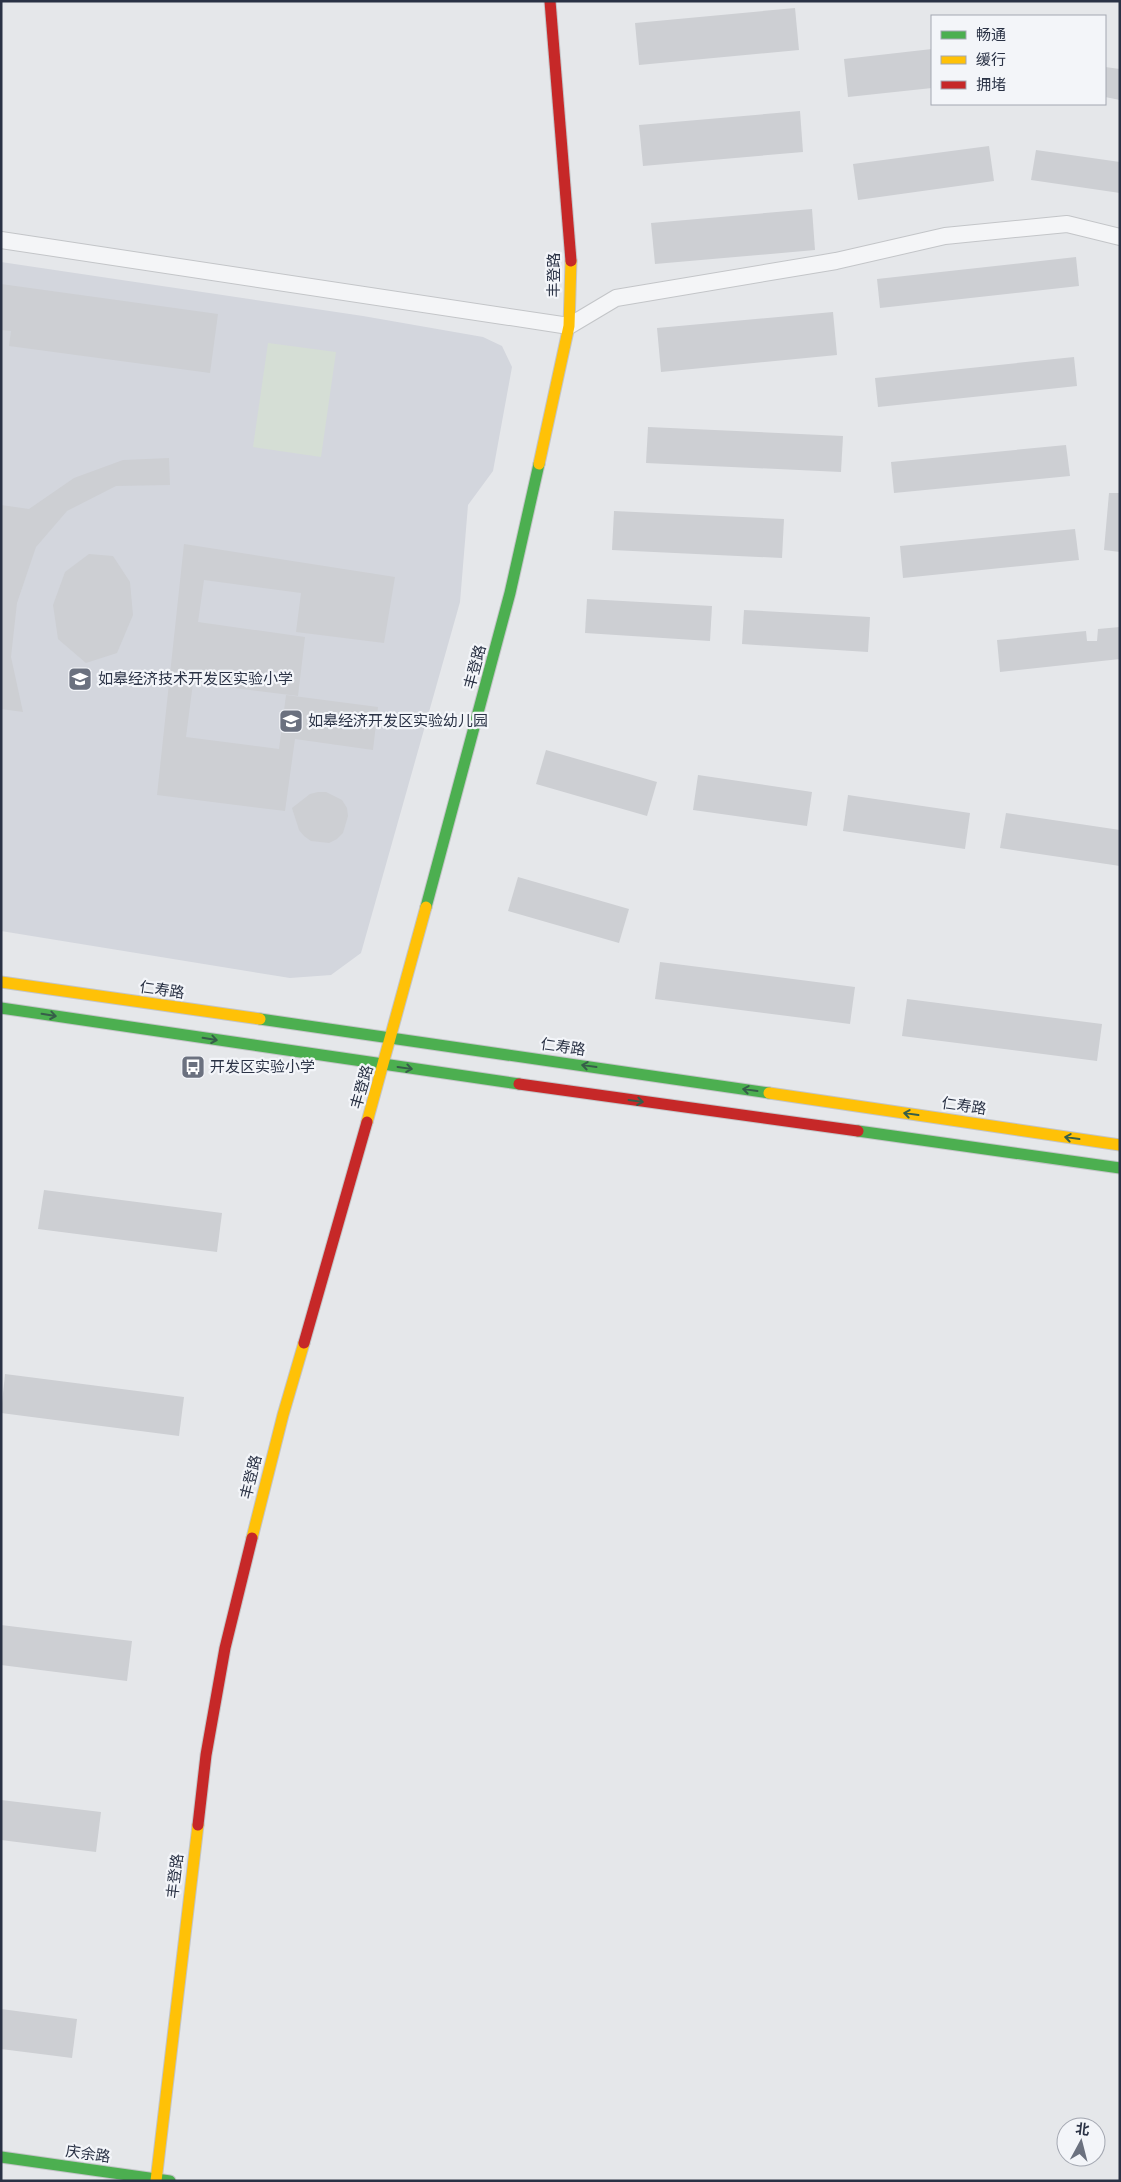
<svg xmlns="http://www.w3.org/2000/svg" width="1121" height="2182" viewBox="0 0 1121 2182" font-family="Roboto,'Noto Sans SC',sans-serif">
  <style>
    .built { fill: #d3d6dd }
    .green { fill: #d5ded5 }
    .building { fill: #cdcfd3 }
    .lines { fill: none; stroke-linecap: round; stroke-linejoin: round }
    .street-casing { stroke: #c3c5c8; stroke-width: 18 }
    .fast-casing { stroke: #c3c5c8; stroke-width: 13 }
    .slow-casing { stroke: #c3c5c8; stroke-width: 13 }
    .jam-casing { stroke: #c3c5c8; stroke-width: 13 }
    .street { stroke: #f4f5f7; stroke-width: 16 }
    .fast { stroke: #4caf50; stroke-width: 11 }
    .slow { stroke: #ffc107; stroke-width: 11 }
    .jam { stroke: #c62828; stroke-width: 11 }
    .oneway { stroke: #365e49 }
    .labels { text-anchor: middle; stroke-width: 4.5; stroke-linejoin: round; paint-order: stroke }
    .street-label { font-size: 15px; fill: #2a3245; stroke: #f3f5f9 }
    .poi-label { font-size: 15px; fill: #2a3245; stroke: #f3f5f9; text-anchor: start }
  </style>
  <rect width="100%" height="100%" fill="#e5e7ea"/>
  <!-- built -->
  <path class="built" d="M1,262l362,54 120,21 19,9 10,21 -19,104 -25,34 -8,97 -99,351 -30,22 -41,3 -289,-47z"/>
  <!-- green -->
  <path class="green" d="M268,343l68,9 -15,105 -68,-10z"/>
  <!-- building -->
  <g class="building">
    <path d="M795,8l4,42 -160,15 -4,-42z"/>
    <path d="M932,49v39l-84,9 -4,-38z"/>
    <path d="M1105,67l15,2v31l-15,-3z"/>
    <path d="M800,111l3,41 -160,14 -4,-41z"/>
    <path d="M989,146l5,35 -136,19 -5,-36z"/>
    <path d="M1036,150l84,12v31l-89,-13z"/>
    <path d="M812,209l3,41 -160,14 -4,-41z"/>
    <path d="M1076,257l3,29 -199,22 -3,-29z"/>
    <path d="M1,284l217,30 -8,59 -201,-27 2,-15 -10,-1z"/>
    <path d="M833,312l4,43 -176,17 -4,-44z"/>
    <path d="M1074,357l3,29 -199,21 -3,-29z"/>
    <path d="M648,427l195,9 -2,36 -195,-9z"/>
    <path d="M1066,445l4,31 -176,17 -3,-31z"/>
    <path d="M169,458l1,27 -54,1 -49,25 -31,36 -19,56 -6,54 12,55 -22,-3v-204l28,4 45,-31 49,-18z"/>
    <path d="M1109,493h11v59l-16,-2z"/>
    <path d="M614,511l170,8 -2,39 -170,-8z"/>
    <path d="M1075,529l4,31 -176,18 -3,-32z"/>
    <path d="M184,544l211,33 -11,66 -88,-11 5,-39 -97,-13 -6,42 107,15 -7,59 -105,-13 -7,54 93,12 7,-54 92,12 -5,43 -78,-11 -10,72 -128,-16z"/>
    <path d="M89,554l24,2 17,26 3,33 -16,38 -31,10 -28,-24 -5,-34 12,-33z"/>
    <path d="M587,599l125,7 -2,35 -125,-8z"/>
    <path d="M744,610l126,7 -2,35 -126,-8z"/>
    <path d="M1120,627v32l-120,13 -3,-32 89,-9 1,10h10l1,-12z"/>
    <path d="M546,750l111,32 -10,34 -111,-32z"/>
    <path d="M698,775l114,17 -5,34 -114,-16z"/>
    <path d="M318,792h8l16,8 5,8 1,8 -5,17 -6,6 -8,4 -18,-2 -7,-5 -5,-6 -7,-22 18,-14z"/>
    <path d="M848,795l122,18 -5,36 -122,-18z"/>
    <path d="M1006,813l114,17v36l-120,-18z"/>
    <path d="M518,877l111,32 -10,34 -111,-32z"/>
    <path d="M660,962l195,25 -5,37 -195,-25z"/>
    <path d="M907,999l195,25 -5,37 -195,-25z"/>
    <path d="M44,1190l178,23 -5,39 -179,-23z"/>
    <path d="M5,1374l179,23 -5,39 -178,-23z"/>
    <path d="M1,1625l131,16 -5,40 -126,-16z"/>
    <path d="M1,1800l100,12 -5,40 -95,-12z"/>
    <path d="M1,2009l76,10 -5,39 -71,-9z"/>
  </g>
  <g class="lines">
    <!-- street casing -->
    <g class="street-casing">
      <path id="street" d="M1,240l568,86 47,-28 220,-37 109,-25 122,-12 53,13"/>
    </g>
    <!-- fast casing -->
    <g class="fast-casing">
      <g id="fast">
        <path d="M426,907l84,-314 29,-129"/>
        <path d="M1,1008l518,76"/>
        <path d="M260,1019l509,74"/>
        <path d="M858,1131l262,37"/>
        <path d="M1,2157l169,24"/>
      </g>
    </g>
    <!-- slow casing -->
    <g class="slow-casing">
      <g id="slow">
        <path d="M539,464l30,-138 2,-65"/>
        <path d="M1,982l259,37"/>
        <path d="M769,1093l351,52"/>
        <path d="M367,1122l59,-215"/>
        <path d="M252,1538l31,-123 21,-72"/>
        <path d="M156,2181l42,-356"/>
      </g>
    </g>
    <!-- jam casing -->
    <g class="jam-casing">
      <g id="jam">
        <path d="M550,1l21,260"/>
        <path d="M519,1084l339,47"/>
        <path d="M304,1343l63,-221"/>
        <path d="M198,1825l8,-70 19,-107 27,-110"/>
      </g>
    </g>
    <!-- street -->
    <use href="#street" class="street"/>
    <!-- fast -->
    <use href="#fast" class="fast"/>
    <!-- slow -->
    <use href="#slow" class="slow"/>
    <!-- jam -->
    <use href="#jam" class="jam"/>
  </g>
  <!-- one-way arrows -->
  <defs><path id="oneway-shaft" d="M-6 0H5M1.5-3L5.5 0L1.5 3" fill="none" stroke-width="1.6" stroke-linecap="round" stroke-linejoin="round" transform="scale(1.25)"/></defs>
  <g class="oneway">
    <use href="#oneway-shaft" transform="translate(49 1015) rotate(9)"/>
    <use href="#oneway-shaft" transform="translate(210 1039) rotate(9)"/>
    <use href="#oneway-shaft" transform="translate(589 1066) rotate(-172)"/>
    <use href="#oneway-shaft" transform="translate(405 1068) rotate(8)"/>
    <use href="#oneway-shaft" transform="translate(750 1090) rotate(-172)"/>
    <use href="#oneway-shaft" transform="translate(636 1101) rotate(8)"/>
    <use href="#oneway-shaft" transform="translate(911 1114) rotate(-172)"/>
    <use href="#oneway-shaft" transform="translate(1072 1138) rotate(-172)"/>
  </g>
  <!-- icons -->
  <defs>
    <g id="school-square" transform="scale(1.25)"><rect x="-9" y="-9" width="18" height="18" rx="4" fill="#6b717f" stroke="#f3f5f9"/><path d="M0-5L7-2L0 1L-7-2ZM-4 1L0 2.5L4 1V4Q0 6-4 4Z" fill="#fff"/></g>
    <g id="bus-square" transform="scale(1.25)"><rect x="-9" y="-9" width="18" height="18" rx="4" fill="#6b717f" stroke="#f3f5f9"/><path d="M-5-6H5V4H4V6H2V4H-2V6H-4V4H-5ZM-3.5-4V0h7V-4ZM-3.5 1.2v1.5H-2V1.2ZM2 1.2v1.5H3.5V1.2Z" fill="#fff"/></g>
  </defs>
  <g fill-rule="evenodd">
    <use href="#school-square" x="80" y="679"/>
    <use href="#school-square" x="291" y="721"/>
    <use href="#bus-square" x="193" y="1067"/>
  </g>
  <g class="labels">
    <!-- street labels -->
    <g class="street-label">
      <text transform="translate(554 275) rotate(-90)" y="5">丰登路</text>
      <text transform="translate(475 667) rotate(-75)" y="5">丰登路</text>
      <text transform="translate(162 990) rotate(8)" y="5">仁寿路</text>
      <text transform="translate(563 1047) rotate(8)" y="5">仁寿路</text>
      <text transform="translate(362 1087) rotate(-74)" y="5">丰登路</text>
      <text transform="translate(964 1106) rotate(8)" y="5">仁寿路</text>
      <text transform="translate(251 1477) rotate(-76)" y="5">丰登路</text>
      <text transform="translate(175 1876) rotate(-83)" y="5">丰登路</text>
      <text transform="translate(88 2154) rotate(8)" y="5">庆余路</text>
    </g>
    <!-- poi labels -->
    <g class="poi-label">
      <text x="98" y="684">如皋经济技术开发区实验小学</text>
      <text x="308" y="726">如皋经济开发区实验幼儿园</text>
      <text x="210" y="1072">开发区实验小学</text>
    </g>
  </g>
  <!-- border -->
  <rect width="1121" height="2182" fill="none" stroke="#2a3245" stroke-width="5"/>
  <!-- legend -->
  <rect x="931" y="15" width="175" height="90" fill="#f3f5f9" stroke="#a3a7b1"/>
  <rect x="941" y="31" width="25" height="8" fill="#4caf50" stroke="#a3a7b1"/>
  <text x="976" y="40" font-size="15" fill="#2a3245">畅通</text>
  <rect x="941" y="56" width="25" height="8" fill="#ffc107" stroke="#a3a7b1"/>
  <text x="976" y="65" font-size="15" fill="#2a3245">缓行</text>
  <rect x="941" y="81" width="25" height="8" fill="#c62828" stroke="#a3a7b1"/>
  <text x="976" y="90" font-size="15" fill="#2a3245">拥堵</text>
  <!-- north arrow -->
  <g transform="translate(1081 2142) rotate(7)"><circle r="24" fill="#f3f5f9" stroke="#a3a7b1"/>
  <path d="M0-4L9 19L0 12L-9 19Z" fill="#6b717f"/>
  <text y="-8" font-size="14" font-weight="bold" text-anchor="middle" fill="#2a3245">北</text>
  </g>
</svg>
